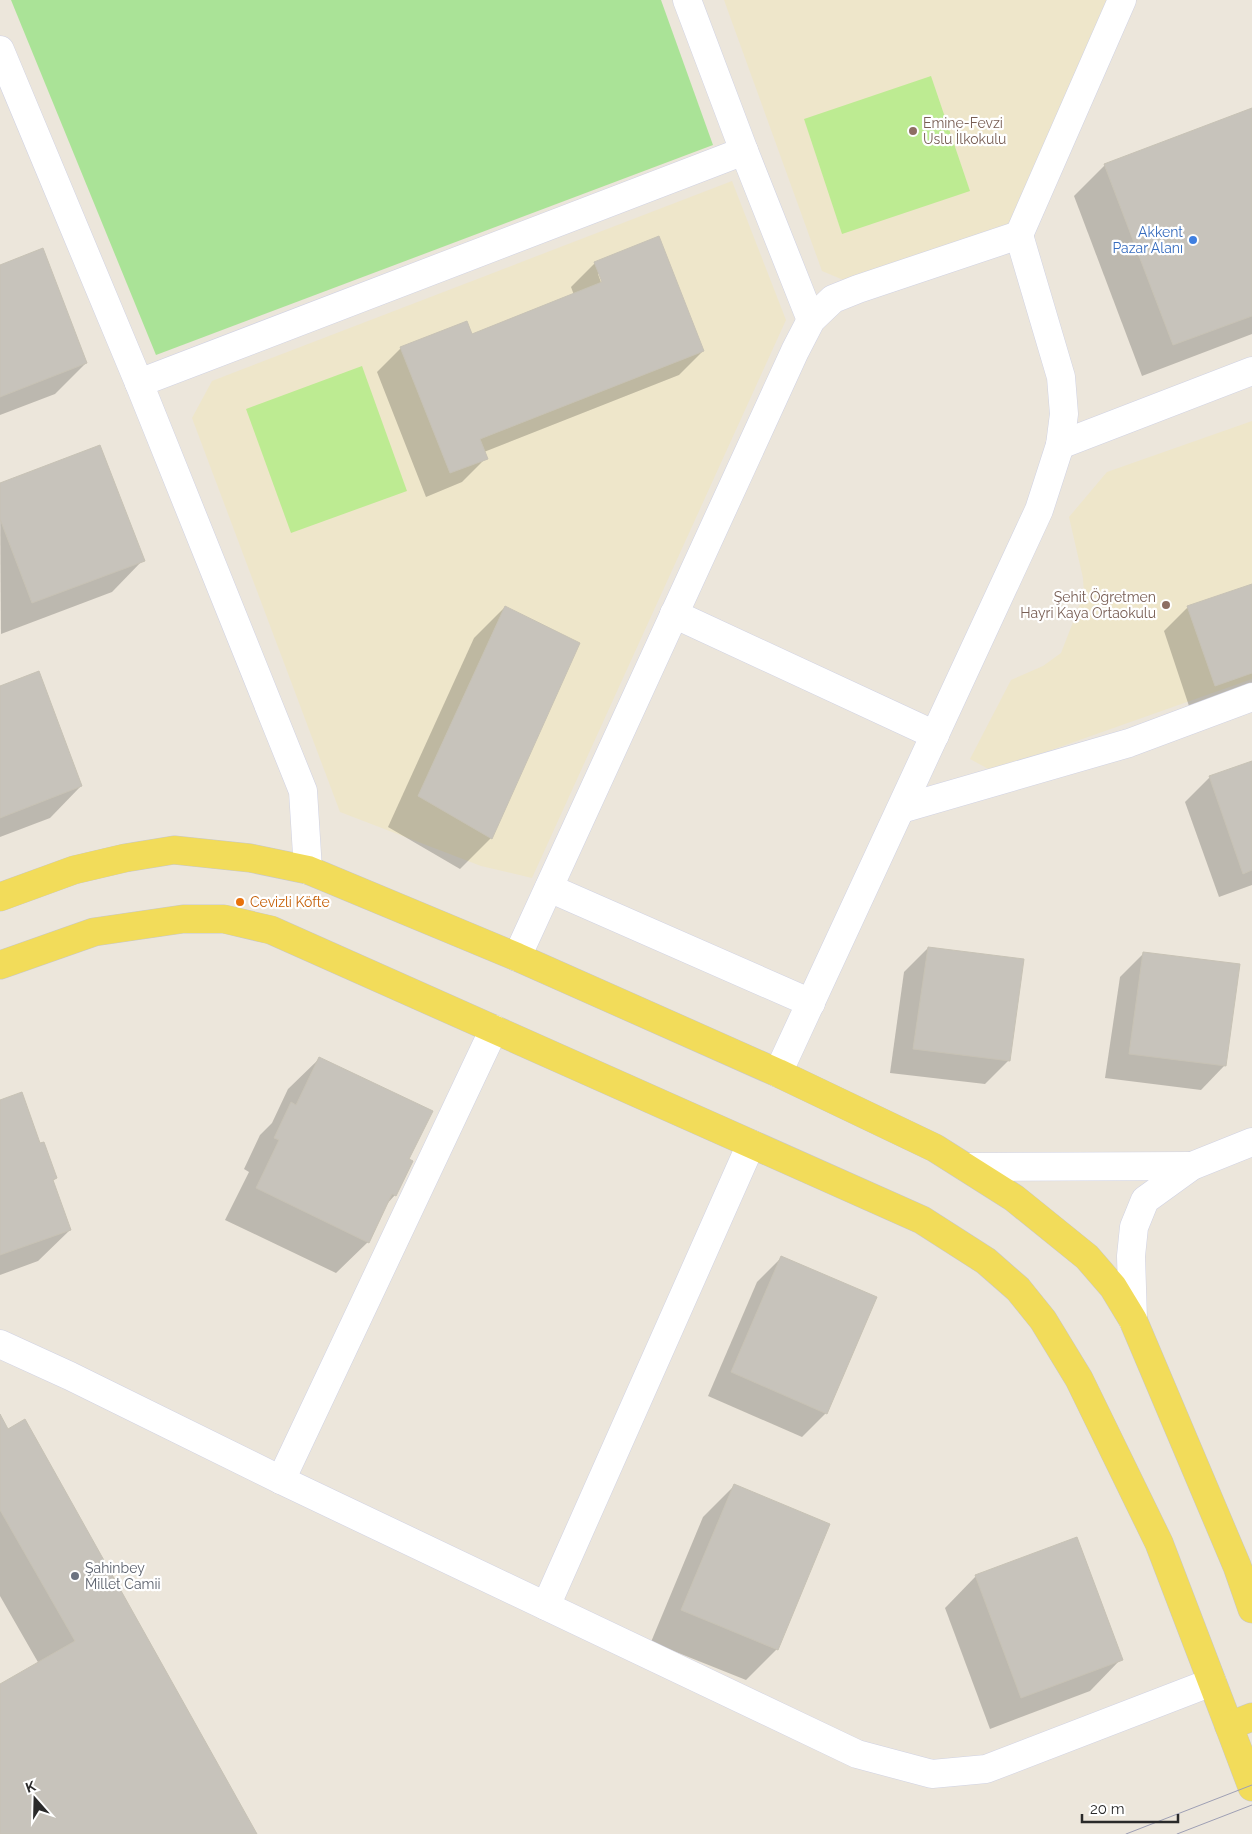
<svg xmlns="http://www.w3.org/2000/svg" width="1252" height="1834" viewBox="0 0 1252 1834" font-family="Raleway,sans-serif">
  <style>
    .education { fill: #eee6ca }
    .green { fill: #aae397 }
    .pitch { fill: #bdeb92 }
    .shadow { fill: #0003; fill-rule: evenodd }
    .building { fill: #c7c3bb; stroke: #c7c2b5 }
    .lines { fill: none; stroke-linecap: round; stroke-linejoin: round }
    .minor-casing { stroke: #d0d2e3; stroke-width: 29 }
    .major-casing { stroke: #c8c8c8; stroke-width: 29 }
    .minor { stroke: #fff; stroke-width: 28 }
    .major { stroke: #f2dc5a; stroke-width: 28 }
    .tram { stroke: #9e9fb4; stroke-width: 1 }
    .education-dot { fill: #8d6e63; stroke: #fff; stroke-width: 2 }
    .shop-dot { fill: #3f7fe0; stroke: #fff; stroke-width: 2 }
    .food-dot { fill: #e8710a; stroke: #fff; stroke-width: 2 }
    .worship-dot { fill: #6b7280; stroke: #fff; stroke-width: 2 }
    .labels { text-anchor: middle; stroke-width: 4.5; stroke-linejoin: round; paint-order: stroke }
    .education-label { font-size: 14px; fill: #785e54; stroke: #fff; text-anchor: start }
    .shop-label { font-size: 14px; fill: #366cbe; stroke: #fff; text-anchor: end }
    .food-label { font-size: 14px; fill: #c56008; stroke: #fff; text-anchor: start }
    .worship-label { font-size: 14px; fill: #5b616d; stroke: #fff; text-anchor: start }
  </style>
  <rect width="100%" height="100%" fill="#ece6db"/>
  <!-- education -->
  <g class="education">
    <path d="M724,0h390l-102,227 -159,57 -31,-13z"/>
    <path d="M732,181l54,139 -254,558 -51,-12 -141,-54 -148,-394 20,-37z"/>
    <path d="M1252,421v258l-260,92 -22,-12 41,-79 32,-14 18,-13 23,-59 -1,-16 -14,-61 38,-45z"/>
  </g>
  <!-- green -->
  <path class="green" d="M11,0h650l52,145 -557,210z"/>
  <!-- pitch -->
  <g class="pitch">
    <path d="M931,76l39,115 -128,43 -38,-115z"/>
    <path d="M362,366l45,125 -116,42 -45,-124z"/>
  </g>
  <!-- shadow -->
  <g class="shadow">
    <path d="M1252,110v224l-110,42 -68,-180 31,-31z"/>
    <path d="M595,263l108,88 -24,24 -195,77 2,6 -24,24 -36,15 -49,-125 24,-24 70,-13 103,-40 -3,-8zM598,274h2l6,14h-3z"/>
    <path d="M0,266l86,97 -31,31 -55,21z"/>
    <path d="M0,484l143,76 -31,32 -111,42z"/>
    <path d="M1252,585v104l-62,20 -26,-78 24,-24z"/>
    <path d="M505,607l-14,231 -31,31 -72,-42 86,-189z"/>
    <path d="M0,687l81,99 -31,32 -50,19z"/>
    <path d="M1252,762v123l-33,12 -34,-95 25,-25z"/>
    <path d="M928,948l81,112 -24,24 -95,-11 14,-101z"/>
    <path d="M1144,953l81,112 -24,25 -96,-12 15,-101z"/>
    <path d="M320,1058l88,102 -13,35 -9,10 -18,37 -32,31 -111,-53 24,-48 -5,-3 16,-34 12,-12 16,-34z"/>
    <path d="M0,1102l39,43 17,33 -4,3 18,49 -32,31 -38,14z"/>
    <path d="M781,1258l45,155 -24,24 -94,-41 49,-114z"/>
    <path d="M0,1417l256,417h-256v-148l39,-22 -39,-68z"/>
    <path d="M734,1486l43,163 -31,31 -95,-38 52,-125z"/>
    <path d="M976,1576l145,83 -31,32 -100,38 -45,-121z"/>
  </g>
  <!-- building -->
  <g class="building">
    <path d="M1252,108v208l-79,29 -69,-181z"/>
    <path d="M659,236l45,115 -224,88 8,20 -38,14 -50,-126 67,-26 5,13 130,-52 -8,-20z"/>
    <path d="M43,248l44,115 -87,34v-132z"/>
    <path d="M100,445l45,116 -113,42 -32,-84v-36z"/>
    <path d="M1252,584v89l-37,13 -28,-80z"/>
    <path d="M505,606l75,37 -88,196 -74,-43z"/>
    <path d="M39,671l43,115 -82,32v-132z"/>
    <path d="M1252,761v109l-9,4 -34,-98z"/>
    <path d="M928,947l96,12 -14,102 -97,-12z"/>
    <path d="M1143,952l97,12 -14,102 -97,-12z"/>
    <path d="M319,1057l114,54 -24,48 4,2 -17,35 -4,-2 -23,49 -113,-55 23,-48 -5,-2 17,-36 5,3z"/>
    <path d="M22,1092l18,51 4,-1 13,36 -4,2 18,50 -71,25v-155z"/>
    <path d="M781,1256l96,41 -50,117 -96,-42z"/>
    <path d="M0,1414l8,15 17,-10 232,415h-257v-150l75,-43 -75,-131z"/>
    <path d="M734,1484l96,40 -52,126 -97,-40z"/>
    <path d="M1077,1537l46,123 -102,38 -46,-123z"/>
  </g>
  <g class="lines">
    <!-- minor casing -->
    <g class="minor-casing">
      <g id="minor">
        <path d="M687,0l57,151 67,169"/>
        <path d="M0,50l139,333 164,408 5,79"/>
        <path d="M139,383l605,-232"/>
        <path d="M1060,445l192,-74"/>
        <path d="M674,614l261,121"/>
        <path d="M901,809l228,-66 123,-46"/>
        <path d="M549,888l262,115"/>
        <path d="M517,957l278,-606 16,-31 22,-21 25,-10 161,-54 103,-235"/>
        <path d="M778,1073l261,-563 21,-65 4,-31 -3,-37 -42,-142"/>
        <path d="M966,1167l226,-1"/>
        <path d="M1133,1320l-2,-64 3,-29 11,-27 47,-34 60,-24"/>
        <path d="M0,1344l70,32 211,104 576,274 75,20 54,-5 226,-87"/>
        <path d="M281,1480l213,-451"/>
        <path d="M546,1606l205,-462"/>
      </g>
    </g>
    <!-- major casing -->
    <g class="major-casing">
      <g id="major">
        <path d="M0,897l74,-27 51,-12 49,-8 76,8 58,12 209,87 261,116 157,75 79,50 73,59 26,30 20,33 104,246 15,43"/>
        <path d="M0,965l94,-33 89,-13h41l47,11 651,290 64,41 32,28 25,31 36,59 80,164 70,183"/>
        <path d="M1252,1717l-23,9 23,61"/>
      </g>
    </g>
    <!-- minor -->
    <use href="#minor" class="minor"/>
    <!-- major -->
    <use href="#major" class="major"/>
    <!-- tram -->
    <g class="tram">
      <path d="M1126,1834l126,-49"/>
      <path d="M1177,1834l75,-29"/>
    </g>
  </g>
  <!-- markers -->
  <g class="education-dot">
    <circle cx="913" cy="131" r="5"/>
    <circle cx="1166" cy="605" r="5"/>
  </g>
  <circle class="shop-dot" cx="1193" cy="240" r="5"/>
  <circle class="food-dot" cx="240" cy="902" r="5"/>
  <circle class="worship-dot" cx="75" cy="1576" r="5"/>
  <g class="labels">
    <!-- education labels -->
    <g class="education-label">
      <text x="923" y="128">Emine-Fevzi<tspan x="923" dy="16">Uslu İlkokulu</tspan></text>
      <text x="1156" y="602" text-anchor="end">Şehit Öğretmen<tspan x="1156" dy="16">Hayri Kaya Ortaokulu</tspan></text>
    </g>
    <!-- shop labels -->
    <g class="shop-label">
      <text x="1183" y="237">Akkent<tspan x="1183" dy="16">Pazar Alanı</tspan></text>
    </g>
    <!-- food labels -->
    <g class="food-label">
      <text x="250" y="907">Cevizli Köfte</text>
    </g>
    <!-- worship labels -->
    <g class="worship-label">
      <text x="85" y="1573">Şahinbey<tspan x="85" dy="16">Millet Camii</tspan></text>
    </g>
  </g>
  <!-- north arrow -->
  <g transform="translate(35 1799) rotate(340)" stroke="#ffffff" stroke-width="4" paint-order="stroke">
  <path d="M0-4L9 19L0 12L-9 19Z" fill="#2a2a2a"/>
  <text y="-8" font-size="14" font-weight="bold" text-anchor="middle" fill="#2a2a2a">K</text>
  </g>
  <!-- scale -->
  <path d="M1082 1814v8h96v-8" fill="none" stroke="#2a2a2a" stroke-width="2.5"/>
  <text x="1090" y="1814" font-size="15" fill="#2a2a2a" stroke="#ffffff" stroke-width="4" paint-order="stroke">20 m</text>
</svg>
